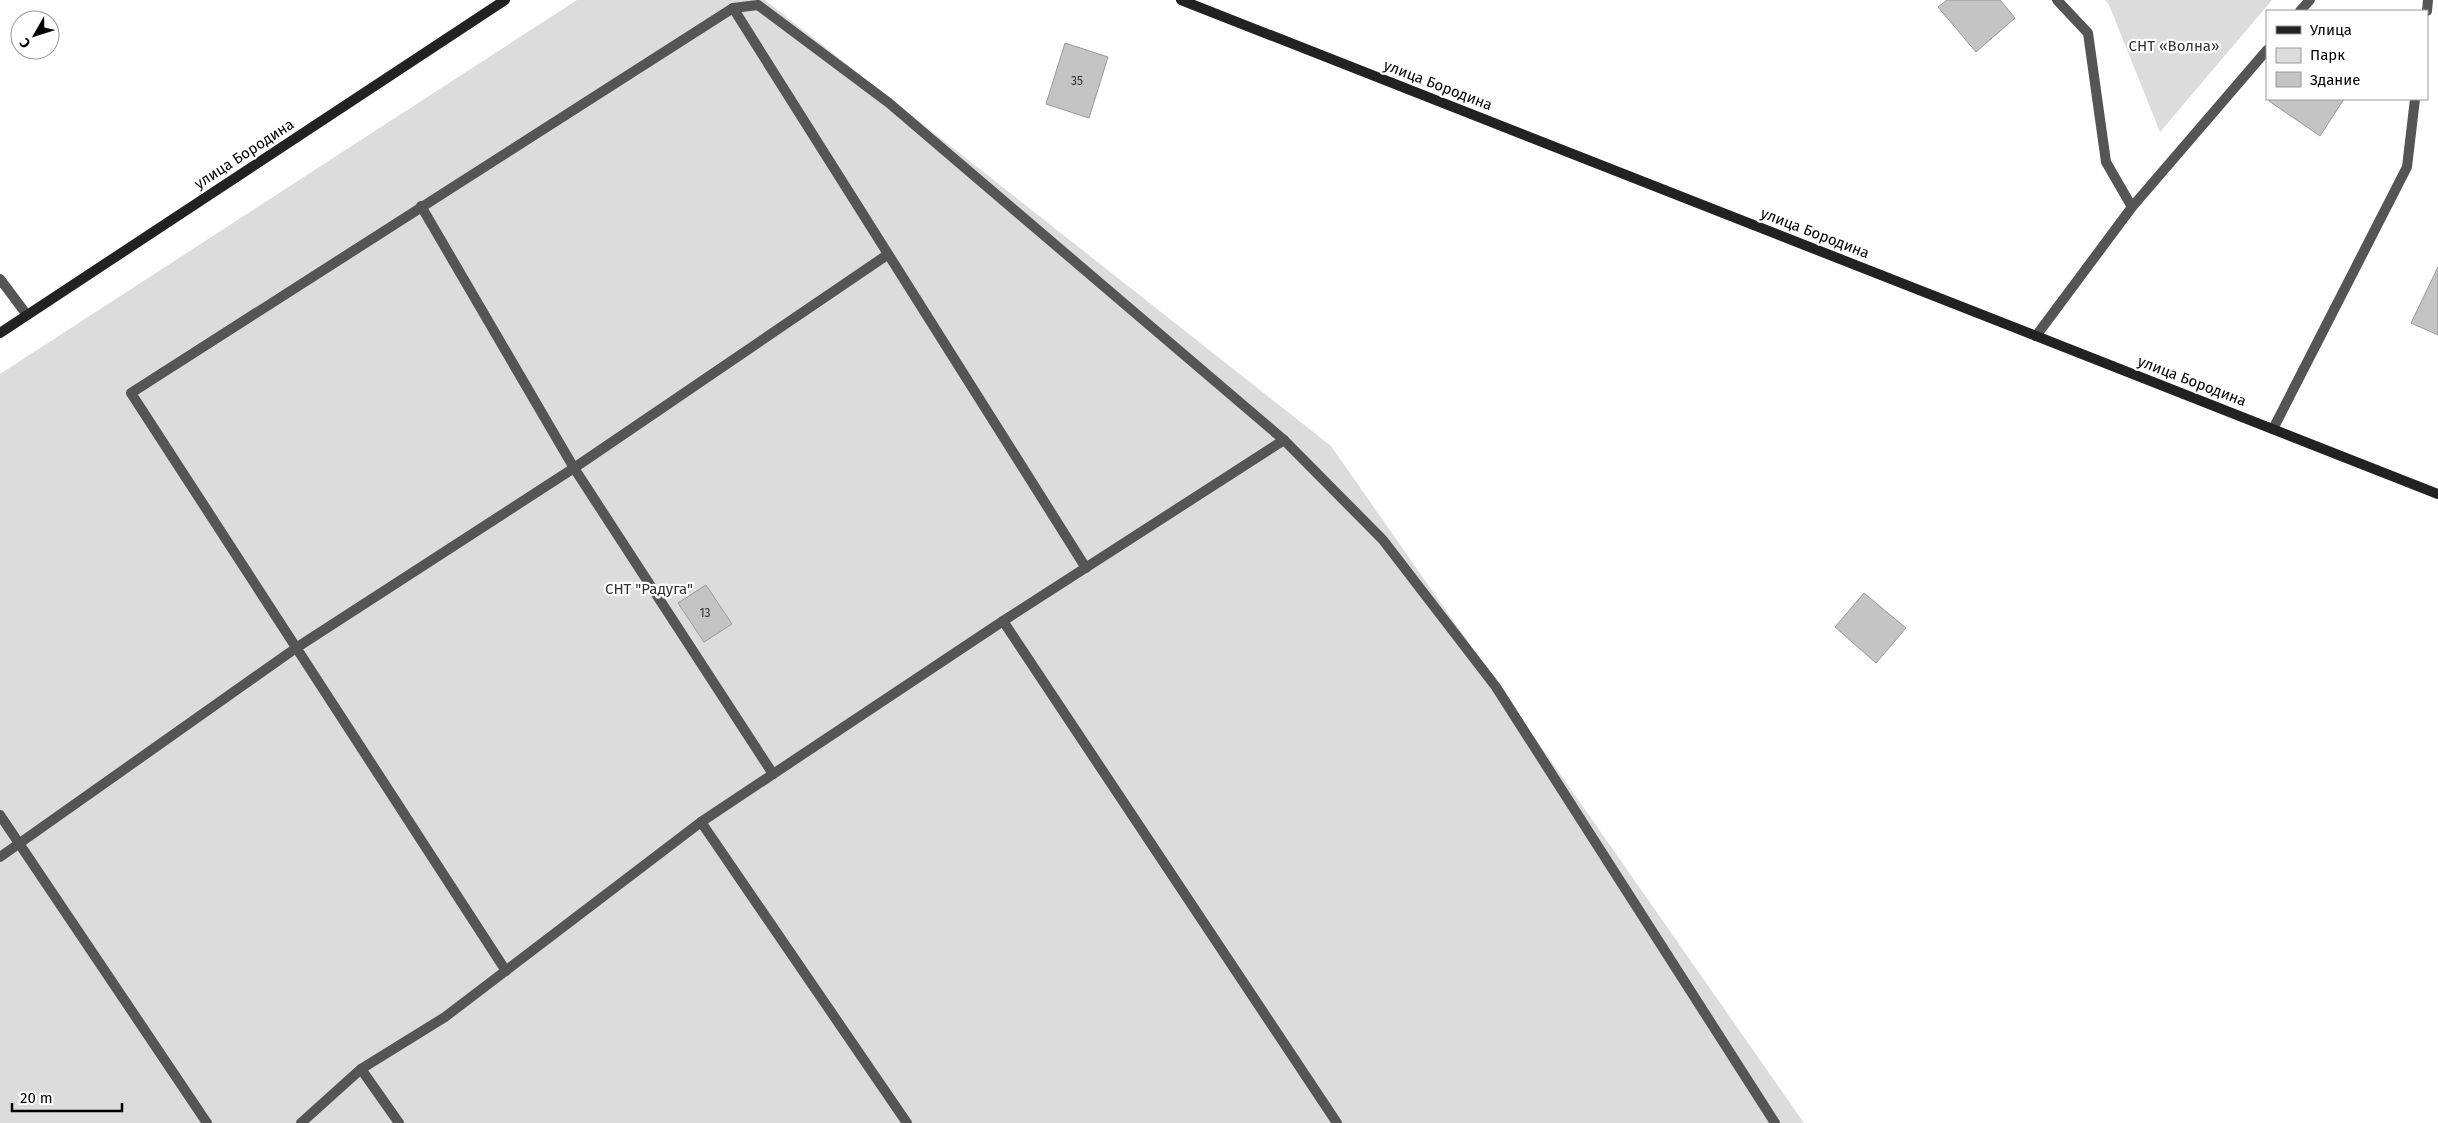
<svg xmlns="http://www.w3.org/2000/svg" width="2438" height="1123" viewBox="0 0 2438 1123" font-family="'Fira Sans',sans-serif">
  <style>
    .green { fill: #dcdcdc }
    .building { fill: #c4c4c4; stroke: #999 }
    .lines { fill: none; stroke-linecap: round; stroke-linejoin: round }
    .service { stroke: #555; stroke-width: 10 }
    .minor { stroke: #555; stroke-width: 10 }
    .secondary { stroke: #222; stroke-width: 10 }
    .labels { text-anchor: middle; stroke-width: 4.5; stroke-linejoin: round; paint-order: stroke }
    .number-label { font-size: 12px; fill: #313131 }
    .park-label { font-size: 15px; fill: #333; stroke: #fff }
    .street-label { font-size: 15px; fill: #000; stroke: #fff }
  </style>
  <rect width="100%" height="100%" fill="#fff"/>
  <!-- green -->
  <g class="green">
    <path d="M577,0h188l566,446 473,677h-1804v-749z"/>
    <path d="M2105,0h167l-112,132 -51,-127z"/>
  </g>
  <!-- building -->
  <g class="building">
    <path d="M1947,0h53l15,18 -39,34 -38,-45z"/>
    <path d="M1065,43l43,14 -19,61 -43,-14z"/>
    <path d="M2270,99h74l-24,37 -51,-35z"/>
    <path d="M2438,267v68l-27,-12z"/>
    <path d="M706,585l26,39 -28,18 -26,-39z"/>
    <path d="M1864,593l42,35 -30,35 -41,-36z"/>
  </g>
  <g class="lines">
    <!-- service -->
    <g class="service">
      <path d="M733,8l353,560"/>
      <path d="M421,206l153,262 199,306"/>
      <path d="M0,279l27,36"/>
      <path d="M1003,621l334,502"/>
      <path d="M0,815l207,308"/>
      <path d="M701,822l206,301"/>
      <path d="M0,857l296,-209 278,-180 313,-213"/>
      <path d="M506,971l-375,-578 602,-385 25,-3 131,98 395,337 99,100 113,147 279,436"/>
      <path d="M361,1069l38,54"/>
      <path d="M301,1123l60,-54 84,-52 256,-195 302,-201 281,-181"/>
    </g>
    <!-- minor -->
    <g class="minor">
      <path d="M2057,0l31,33 18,129 26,45"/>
      <path d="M2300,11l10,-11"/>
      <path d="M2427,11l1,-11"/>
      <path d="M2036,336l96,-129 135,-157"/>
      <path d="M2273,429l134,-262 8,-68"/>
    </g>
    <!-- secondary -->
    <g class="secondary">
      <path d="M1181,0l1257,494"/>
      <path d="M0,333l505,-333"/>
    </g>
  </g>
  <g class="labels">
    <!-- number labels -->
    <g class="number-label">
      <text x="1077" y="85">35</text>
      <text x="705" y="617">13</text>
    </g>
    <!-- park labels -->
    <g class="park-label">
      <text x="2174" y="51">СНТ «Волна»</text>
      <text x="649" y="594">СНТ "Радуга"</text>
    </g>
    <!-- street labels -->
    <g class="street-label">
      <text transform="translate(1438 85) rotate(21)" y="5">улица Бородина</text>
      <text transform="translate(244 154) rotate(-33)" y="5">улица Бородина</text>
      <text transform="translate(1815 233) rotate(21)" y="5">улица Бородина</text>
      <text transform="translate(2192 381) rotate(21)" y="5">улица Бородина</text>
    </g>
  </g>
  <!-- legend -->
  <rect x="2266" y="10" width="162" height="90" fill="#ffffff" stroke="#999999"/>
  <rect x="2276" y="26" width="25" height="8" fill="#222222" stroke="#999999"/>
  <text x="2310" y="35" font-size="15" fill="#000000">Улица</text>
  <rect x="2276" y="48" width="25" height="15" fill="#dcdcdc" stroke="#999999"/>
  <text x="2310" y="60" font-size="15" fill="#000000">Парк</text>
  <rect x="2276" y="72" width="25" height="15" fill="#c4c4c4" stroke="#999999"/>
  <text x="2310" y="85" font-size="15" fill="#000000">Здание</text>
  <!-- north arrow -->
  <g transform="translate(35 35) rotate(231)"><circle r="24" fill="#ffffff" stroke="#999999"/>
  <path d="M0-4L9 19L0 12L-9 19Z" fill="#000000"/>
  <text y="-8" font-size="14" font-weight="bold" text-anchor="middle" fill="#000000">С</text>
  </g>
  <!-- scale -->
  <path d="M12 1103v8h110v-8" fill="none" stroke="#000000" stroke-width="2.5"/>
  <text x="20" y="1103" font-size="15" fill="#000000" stroke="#ffffff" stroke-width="4" paint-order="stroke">20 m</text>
</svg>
